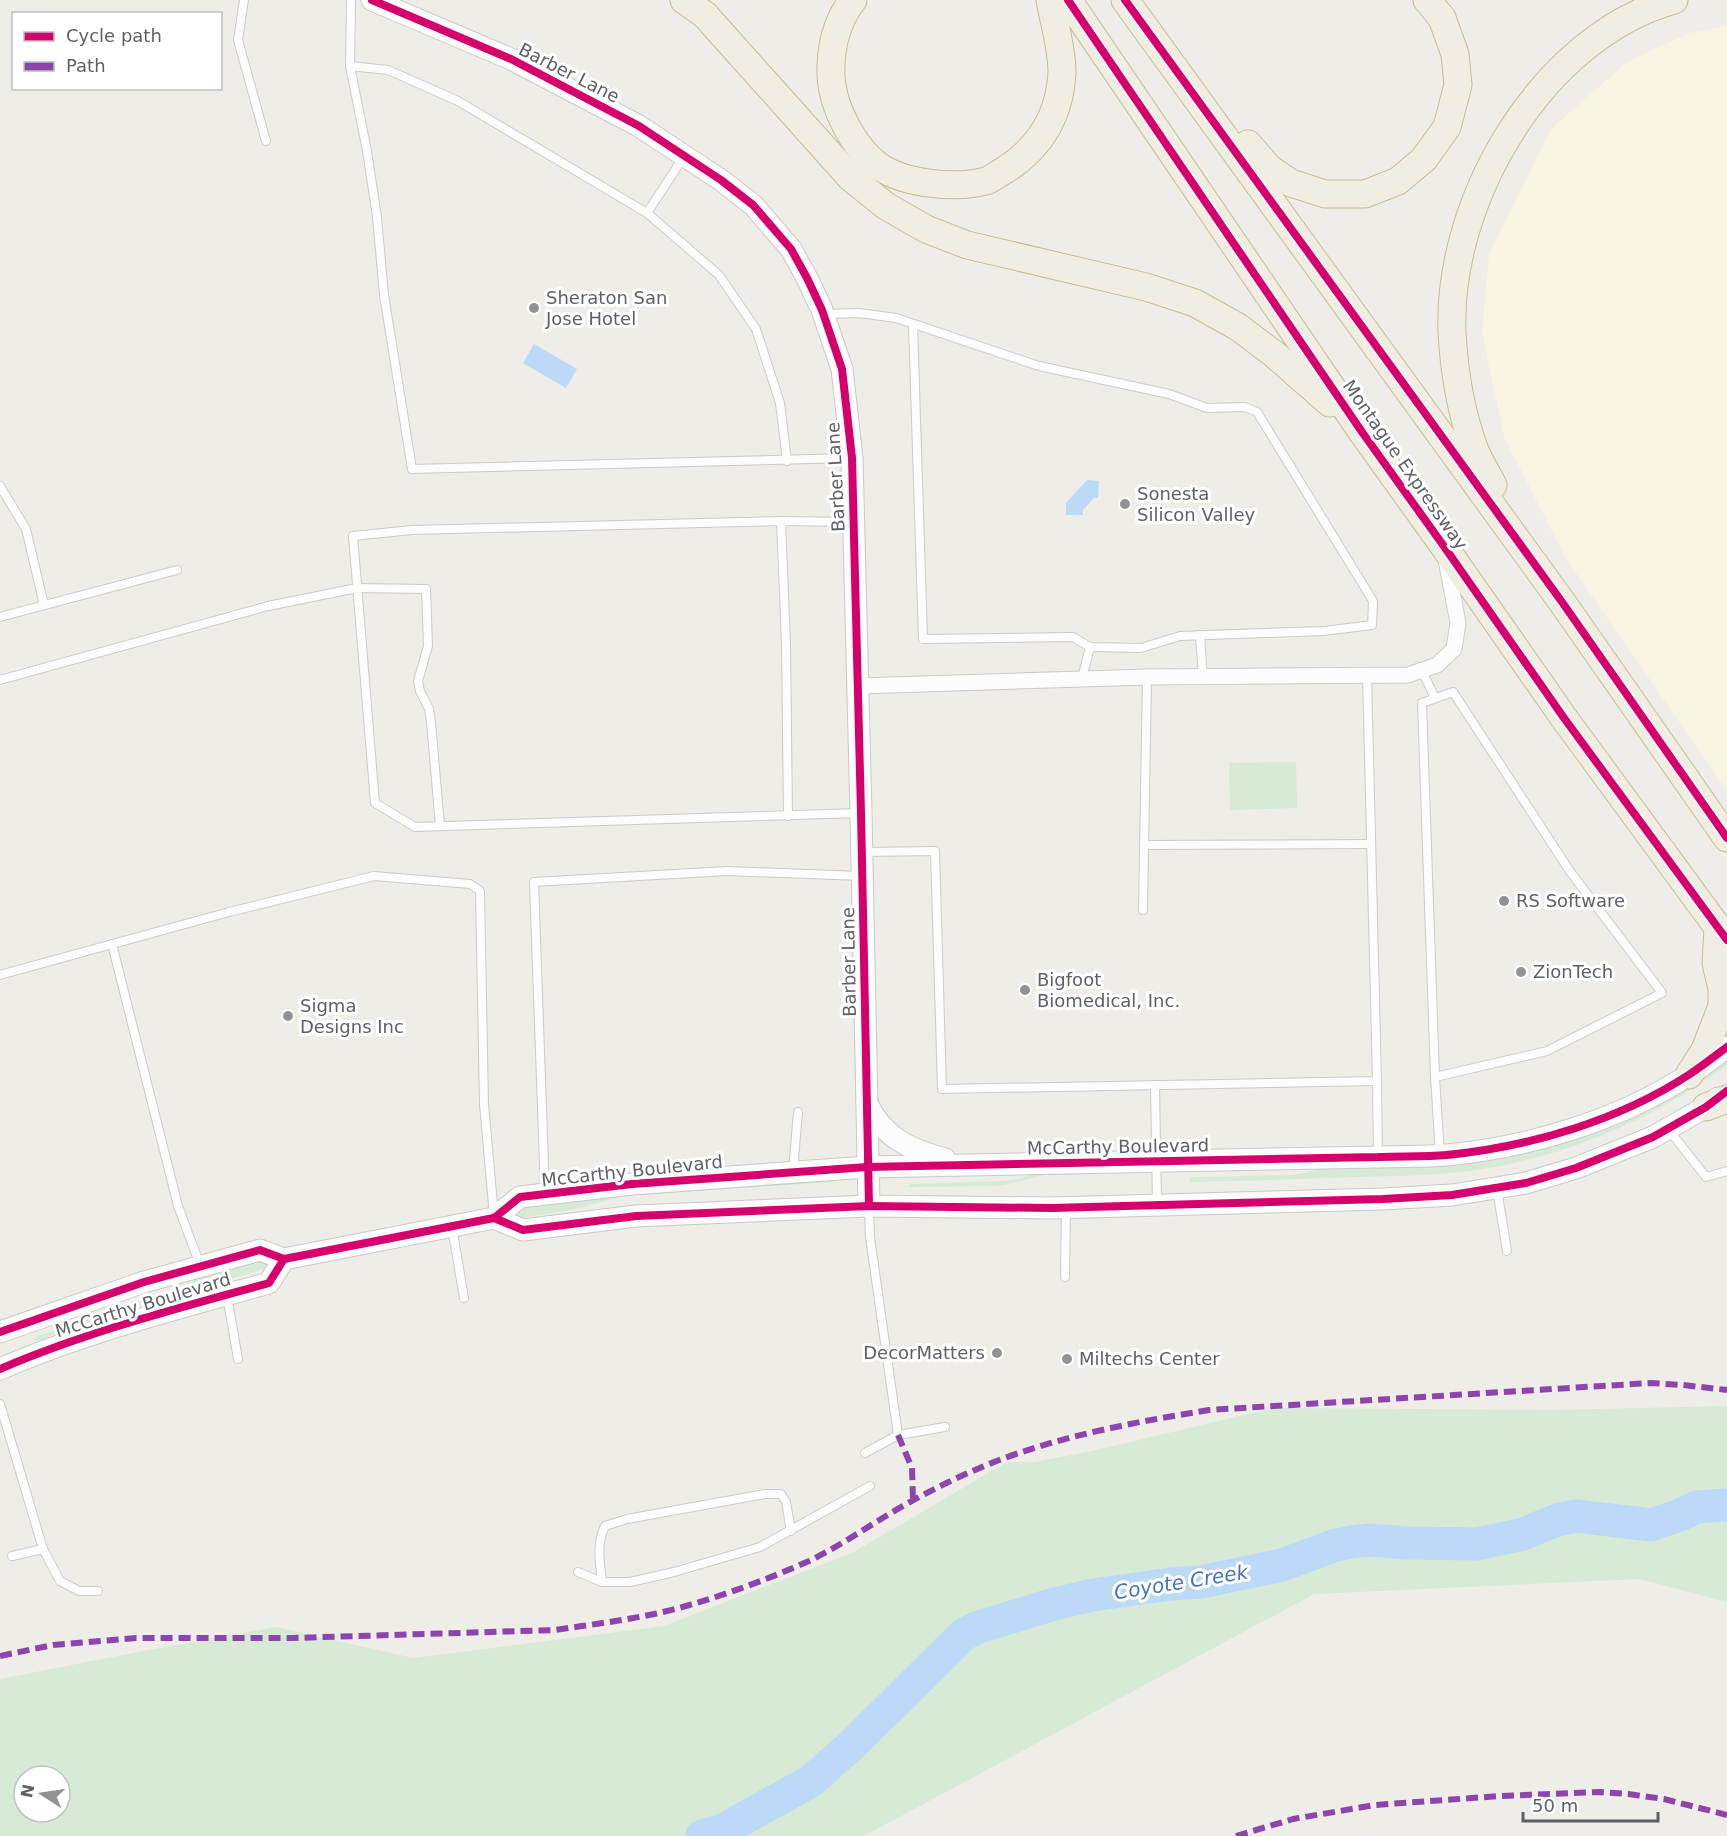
<svg xmlns="http://www.w3.org/2000/svg" width="1727" height="1836" viewBox="0 0 1727 1836" font-family="'DejaVu Sans',sans-serif">
  <style>
    .commercial { fill: #f7f4e1 }
    .green { fill: #d6ead5; fill-rule: evenodd }
    .water { fill: #bcd9f8 }
    .lines { fill: none; stroke-linecap: round; stroke-linejoin: round }
    .river { stroke: #bcd9f8; stroke-width: 33 }
    .lane-casing { stroke: #cbcbca; stroke-width: 10 }
    .street-casing { stroke: #cbcbca; stroke-width: 17 }
    .secondary-casing { stroke: #c9cac8; stroke-width: 23 }
    .highway-casing { stroke: #c6bb94; stroke-width: 29 }
    .lane { stroke: #fcfcfc; stroke-width: 8 }
    .street { stroke: #fcfcfc; stroke-width: 15 }
    .secondary { stroke: #fcfcfc; stroke-width: 21 }
    .highway { stroke: #f0eee2; stroke-width: 27 }
    .quiet { stroke: #8e44ad; stroke-width: 6; stroke-dasharray: 12 6; stroke-linecap: butt }
    .cycleway-casing { stroke: #fff; stroke-width: 11 }
    .cycleway { stroke: #d6006c; stroke-width: 8 }
    .poi-dot { fill: #909294; stroke: #fff; stroke-width: 2 }
    .labels { text-anchor: middle; stroke-width: 6; stroke-linejoin: round; paint-order: stroke }
    .street-label { font-size: 18px; fill: #5d6166; stroke: #fff }
    .poi-label { font-size: 18px; fill: #5d6166; stroke: #fff; text-anchor: start }
    .water-label { font-size: 20px; font-style: italic; fill: #4274be; stroke: #fff }
  </style>
  <rect width="100%" height="100%" fill="#eeede8"/>
  <!-- commercial -->
  <path class="commercial" d="M1727,26v765l-162,-234 -61,-120 -22,-105 7,-77 61,-125 77,-68 62,-29z"/>
  <!-- green -->
  <g class="green">
    <path d="M1296,762l1,46 -67,2 -1,-47z"/>
    <path d="M1727,1060v5c-72,53 -156,90 -245,104 -42,7 -84,7 -127,8 -54,2 -109,4 -164,5l-2,-2 1,-2 10,-1 91,-2 13,-2 19,-5 288,-43c42,-17 79,-39 116,-65z"/>
    <path d="M1036,1172h96l-2,1 -86,2 -39,10 -12,1 -85,1 2,-3 94,-3 15,-2z"/>
    <path d="M837,1179l-4,3 -210,14 -52,14 -51,8 -3,-4v-6l89,-15z"/>
    <path d="M265,1256l5,8 -2,4 -147,43 -85,30 -3,-1 3,-3 144,-51 12,-5 10,-7z"/>
    <path d="M1727,1406v196l-88,-23 -325,15 -450,242h-864v-157l143,-28 133,-24 137,31 251,-32 190,-74 153,-90h28l57,-11 182,-43 280,2zM24,1776h36v36h-36z"/>
  </g>
  <!-- water -->
  <g class="water">
    <path d="M534,344l43,25 -11,19 -43,-25z"/>
    <path d="M1087,480l12,1 -1,17h-4l-11,12v5h-17v-12z"/>
  </g>
  <g class="lines">
    <!-- river -->
    <path class="river" d="M702,1836l21,-6 88,-49 43,-38 110,-109 15,-7 75,-23 39,-9 78,-11 30,-2 81,-17 51,-19 18,-4 18,-2 37,3 71,1 46,-10 34,-14 19,-4 75,9 29,-10 17,-8 30,-2"/>
    <!-- lane casing -->
    <g class="lane-casing">
      <g id="lane">
        <path d="M244,0l-6,40 28,101"/>
        <path d="M351,0l-1,66 38,4 70,31 189,112 36,-55"/>
        <path d="M350,66l17,85 10,66 7,78 28,174 438,-11"/>
        <path d="M647,213l72,62 37,54 24,74 7,58"/>
        <path d="M825,314l34,-1 37,5 143,48 130,28 38,14 38,-1 12,5 116,189 -1,24 -48,6 -144,5 -39,12 -51,-1 -17,-10 -150,2 -10,-315"/>
        <path d="M0,486l26,43 18,76"/>
        <path d="M781,521l5,123 2,172"/>
        <path d="M853,522l-72,-1 -369,9 -59,6 22,267 40,24 445,-14"/>
        <path d="M0,617l177,-47"/>
        <path d="M1200,635l3,42"/>
        <path d="M1422,671l13,27"/>
        <path d="M1082,678l8,-31"/>
        <path d="M0,680l268,-74 89,-18 69,1 2,57 -10,35 2,10 9,18 2,13 9,104"/>
        <path d="M1144,845l227,-1"/>
        <path d="M864,852l71,-1 7,238 435,-8 -10,-406"/>
        <path d="M1143,910l4,-233"/>
        <path d="M112,944l66,262 22,59"/>
        <path d="M0,975l229,-63 145,-36 96,8 10,7 4,213 10,112"/>
        <path d="M1435,1077l112,-26 115,-58 -93,-123 -116,-178 -31,11 13,374 5,78"/>
        <path d="M1377,1081l1,75"/>
        <path d="M1155,1085l2,119"/>
        <path d="M1668,1129l38,48 21,-6"/>
        <path d="M793,1171l5,-59"/>
        <path d="M1497,1189l10,62"/>
        <path d="M545,1193l-11,-311 193,-11 134,5"/>
        <path d="M869,1208l1,29 28,198"/>
        <path d="M452,1227l12,71"/>
        <path d="M1065,1277l1,-67"/>
        <path d="M227,1296l11,63"/>
        <path d="M0,1404l43,145 17,32 19,10h19"/>
        <path d="M865,1453l33,-18 47,-8"/>
        <path d="M12,1556l31,-7"/>
        <path d="M578,1572l24,10h28l44,-10 86,-25 110,-61"/>
        <path d="M602,1582c-2,-19 -6,-38 3,-56l22,-7 138,-25h16l5,8 5,29"/>
      </g>
    </g>
    <!-- street casing -->
    <g class="street-casing">
      <path id="street" d="M858,686l289,-9 261,-2 29,-10 17,-16 4,-26 -12,-63"/>
    </g>
    <!-- secondary casing -->
    <g class="secondary-casing">
      <g id="secondary">
        <path d="M372,0l139,59 128,67 82,54 32,25 38,44 16,29 15,32 20,59 10,89 9,355 8,393"/>
        <path d="M867,1103c15,34 44,47 78,56"/>
        <path d="M494,1218l29,12 113,-14 233,-10 183,2 331,-9 69,-4 74,-12 50,-15 77,-31 53,-30 12,-9"/>
        <path d="M0,1332l144,-50 116,-32 24,9 210,-41 26,-21 112,-13 235,-17 511,-10c23,-1 46,0 69,-2 83,-8 173,-35 243,-81 12,-8 25,-18 37,-27"/>
        <path d="M0,1369c86,-37 179,-61 269,-86l15,-24"/>
      </g>
    </g>
    <!-- highway casing -->
    <g class="highway-casing">
      <g id="highway">
        <path d="M684,0l21,15 146,163 35,28 40,23 41,16 179,42 49,16 43,24 36,27 56,49"/>
        <path d="M853,0c-17,22 -23,50 -22,77 2,31 23,72 49,90 26,17 75,22 106,14 6,-2 13,-8 19,-11 36,-23 55,-55 57,-98 0,-24 -8,-49 -12,-72"/>
        <path d="M1068,0l294,432 81,113 121,173 163,222"/>
        <path d="M1125,0l437,602 165,236"/>
        <path d="M1248,144l22,25 21,14 34,11h40l33,-13 26,-22 23,-32 11,-42 -3,-31 -13,-36 -15,-18"/>
        <path d="M1493,485c-6,-12 -14,-24 -19,-37 -13,-36 -20,-78 -22,-116 -5,-132 90,-295 222,-332"/>
        <path d="M1689,1075l16,-25 17,-44v-17l-6,-26 2,-35"/>
        <path d="M1706,1107l21,-8"/>
      </g>
    </g>
    <!-- lane -->
    <use href="#lane" class="lane"/>
    <!-- street -->
    <use href="#street" class="street"/>
    <!-- secondary -->
    <use href="#secondary" class="secondary"/>
    <!-- highway -->
    <use href="#highway" class="highway"/>
    <!-- quiet -->
    <g class="quiet">
      <path d="M898,1435l14,33 1,32"/>
      <path d="M0,1656l53,-11 83,-7h157l262,-8c33,-5 66,-9 99,-16 50,-11 108,-32 155,-53 29,-14 55,-32 82,-48 32,-19 64,-35 98,-49 70,-28 146,-42 220,-54l442,-27 32,2 44,5"/>
      <path d="M1236,1836l57,-17 82,-14 125,-9 99,-4 29,2 36,5 63,16"/>
    </g>
    <!-- cycleway casing -->
    <g class="cycleway-casing">
      <g id="cycleway">
        <path d="M372,0l139,59 128,67 82,54 32,25 38,44 16,29 15,32 20,59 10,89 9,355 8,393"/>
        <path d="M1068,0l294,432 81,113 121,173 163,222"/>
        <path d="M1125,0l437,602 165,236"/>
        <path d="M494,1218l29,12 113,-14 233,-10 183,2 331,-9 69,-4 74,-12 50,-15 77,-31 53,-30 21,-16"/>
        <path d="M0,1332l144,-50 116,-32 24,9 210,-41 26,-21 112,-13 235,-17 511,-10c23,-1 46,0 69,-2 83,-8 173,-35 243,-81 12,-8 25,-18 37,-27"/>
        <path d="M0,1369c86,-37 179,-61 269,-86l15,-24"/>
      </g>
    </g>
    <!-- cycleway -->
    <use href="#cycleway" class="cycleway"/>
  </g>
  <!-- markers -->
  <g class="poi-dot">
    <circle cx="534" cy="308" r="6"/>
    <circle cx="1125" cy="504" r="6"/>
    <circle cx="1504" cy="901" r="6"/>
    <circle cx="1521" cy="972" r="6"/>
    <circle cx="1025" cy="990" r="6"/>
    <circle cx="288" cy="1016" r="6"/>
    <circle cx="997" cy="1353" r="6"/>
    <circle cx="1067" cy="1359" r="6"/>
  </g>
  <g class="labels">
    <!-- street labels -->
    <g class="street-label">
      <text transform="translate(569 73) rotate(27)" y="6">Barber Lane</text>
      <text transform="translate(1405 465) rotate(55)" y="6">Montague Expressway</text>
      <text transform="translate(836 477) rotate(-93)" y="6">Barber Lane</text>
      <text transform="translate(849 962) rotate(-91)" y="6">Barber Lane</text>
      <text transform="translate(1118 1147) rotate(-1)" y="6">McCarthy Boulevard</text>
      <text transform="translate(632 1171) rotate(-6)" y="6">McCarthy Boulevard</text>
      <text transform="translate(143 1305) rotate(-17)" y="6">McCarthy Boulevard</text>
    </g>
    <!-- poi labels -->
    <g class="poi-label">
      <text x="546" y="304">Sheraton San<tspan x="546" dy="21">Jose Hotel</tspan></text>
      <text x="1137" y="500">Sonesta<tspan x="1137" dy="21">Silicon Valley</tspan></text>
      <text x="1516" y="907">RS Software</text>
      <text x="1533" y="978">ZionTech</text>
      <text x="1037" y="986">Bigfoot<tspan x="1037" dy="21">Biomedical, Inc.</tspan></text>
      <text x="300" y="1012">Sigma<tspan x="300" dy="21">Designs Inc</tspan></text>
      <text x="985" y="1359" text-anchor="end">DecorMatters</text>
      <text x="1079" y="1365">Miltechs Center</text>
    </g>
    <!-- water labels -->
    <g class="water-label">
      <text transform="translate(1181 1582) rotate(-9)" y="7">Coyote Creek</text>
    </g>
  </g>
  <!-- legend -->
  <rect x="12" y="12" width="210" height="78" fill="#ffffff" stroke="#bec0c2" stroke-width="1.5"/>
  <rect x="24" y="32" width="30" height="9" fill="#d6006c" stroke="#bec0c2" stroke-width="1.5"/>
  <text x="66" y="42" font-size="18" fill="#5d6166">Cycle path</text>
  <rect x="24" y="62" width="30" height="9" fill="#8e44ad" stroke="#bec0c2" stroke-width="1.5"/>
  <text x="66" y="72" font-size="18" fill="#5d6166">Path</text>
  <!-- north arrow -->
  <g transform="translate(42 1794) rotate(282)"><circle r="28" fill="#ffffff" stroke="#bec0c2" stroke-width="1.5"/>
  <path d="M0-4.5L10 22L0 15L-10 22Z" fill="#909294"/>
  <text y="-9" font-size="16" font-weight="bold" text-anchor="middle" fill="#5d6166">N</text>
  </g>
  <!-- scale -->
  <path d="M1523 1812v9h135v-9" fill="none" stroke="#5d6166" stroke-width="3"/>
  <text x="1532" y="1812" font-size="18" fill="#5d6166" stroke="#ffffff" stroke-width="4.5" paint-order="stroke">50 m</text>
</svg>
